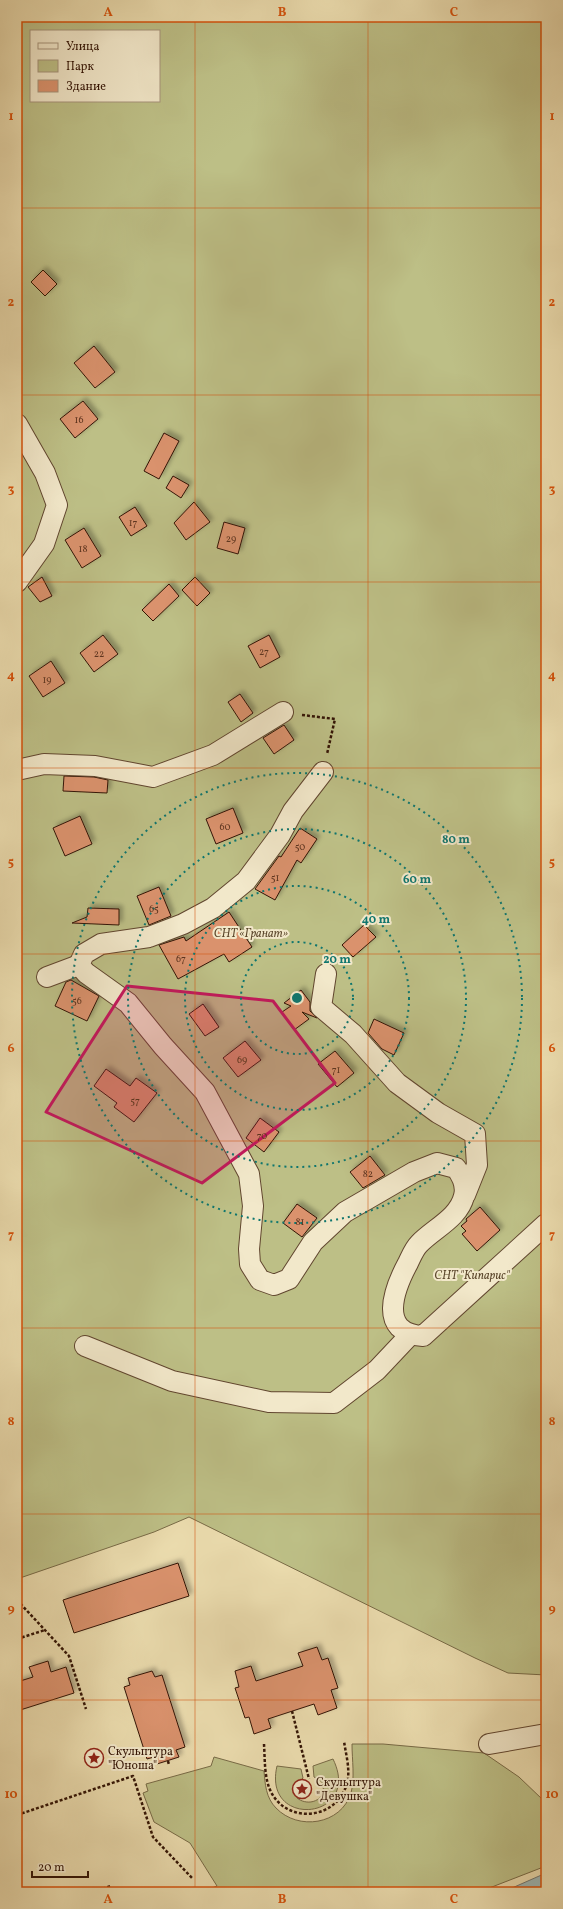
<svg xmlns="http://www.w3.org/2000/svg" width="563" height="1909" viewBox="0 0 563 1909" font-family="Vollkorn,serif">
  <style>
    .green { fill: #bdbf86; stroke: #786a46; fill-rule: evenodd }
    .water { fill: #9eb8b6; stroke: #73766f }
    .building { fill: #da926d; stroke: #331405; filter: url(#shadow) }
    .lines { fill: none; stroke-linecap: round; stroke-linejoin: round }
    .minor-casing { stroke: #61462f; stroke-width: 22 }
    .path { stroke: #331405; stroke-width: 2.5; stroke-dasharray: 3 2; stroke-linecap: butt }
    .minor { stroke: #f2e8ca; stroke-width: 20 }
    .marked { fill: #c2185b; fill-opacity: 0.2; stroke: #c2185b; stroke-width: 3; stroke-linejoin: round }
    .grid { fill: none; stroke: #d6520b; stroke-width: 1; stroke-opacity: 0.55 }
    .ring { fill: none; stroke: #0f766e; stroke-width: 2; stroke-dasharray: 2 4 }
    .labels { text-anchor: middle; stroke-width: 4; stroke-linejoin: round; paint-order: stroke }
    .number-label { font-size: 10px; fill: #5d341f }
    .park-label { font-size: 12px; font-style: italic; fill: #5c472c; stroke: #f2e8ca }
    .poi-label { font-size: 12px; fill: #331405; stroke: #f2e8ca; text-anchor: start }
    .centre { fill: #0f766e; stroke: #f2e8ca; stroke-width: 2 }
    .ring-label { font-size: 12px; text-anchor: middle; font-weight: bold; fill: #0f766e; stroke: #f2e8ca; stroke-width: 4; stroke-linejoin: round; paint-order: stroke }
    .neatline { fill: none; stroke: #d6520b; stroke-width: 1.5 }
    .grid-label { font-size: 13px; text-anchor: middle; font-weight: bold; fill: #d6520b }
  </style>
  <defs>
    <filter id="shadow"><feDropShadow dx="3.5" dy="-3.5" stdDeviation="2" flood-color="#0004"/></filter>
  </defs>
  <rect width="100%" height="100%" fill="#ebdcae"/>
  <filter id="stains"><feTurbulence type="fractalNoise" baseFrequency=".005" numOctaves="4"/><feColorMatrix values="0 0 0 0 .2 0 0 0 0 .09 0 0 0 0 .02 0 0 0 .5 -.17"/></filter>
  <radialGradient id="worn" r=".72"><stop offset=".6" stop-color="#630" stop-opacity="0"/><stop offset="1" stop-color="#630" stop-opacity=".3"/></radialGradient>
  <!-- green -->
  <g class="green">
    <path d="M17,17h529v1658l-38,-2 -33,-15 -286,-141 -35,15 -137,47zM31,31h128v70h-128z"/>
    <path d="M352,1744h31l101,9 35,24 23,22h4v67l-67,26h-277l15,-6 -27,-43 -36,-21 -11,-29 5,-2 -2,-7 65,-18 3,-9 50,14c1,13 2,27 12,37 22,23 65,17 75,-15 4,-15 1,-33 1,-49z"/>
    <path d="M333,1759c30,61 -71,71 -56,7l24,3 2,9 -7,7 1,13c9,7 22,5 27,-6l-2,-10 -8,-5 -1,-11z"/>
  </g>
  <!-- water -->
  <path class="water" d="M546,1873v19h-43z"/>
  <!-- building -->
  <g class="building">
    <path d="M43,270l14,14 -12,12 -14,-14z"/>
    <path d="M94,346l21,26 -20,16 -21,-25z"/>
    <path d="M83,401l15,18 -23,19 -15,-19z"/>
    <path d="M164,433l15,8 -20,38 -15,-8z"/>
    <path d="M173,476l16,9 -8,13 -15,-10z"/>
    <path d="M194,502l16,20 -24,18 -12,-17z"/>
    <path d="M135,507l12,19 -16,10 -12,-19z"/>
    <path d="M224,522l21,6 -7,26 -21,-6z"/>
    <path d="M84,528l17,28 -19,12 -17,-28z"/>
    <path d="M42,577l10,19 -12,6 -12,-15z"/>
    <path d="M195,577l15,16 -13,13 -15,-16z"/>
    <path d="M169,584l10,12 -26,25 -11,-11z"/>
    <path d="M103,635l15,19 -24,18 -14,-19z"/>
    <path d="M269,635l11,22 -20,11 -12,-22z"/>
    <path d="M51,661l14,22 -22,14 -14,-21z"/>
    <path d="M240,694l13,19 -12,9 -13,-20z"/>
    <path d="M284,725l10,15 -20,14 -11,-16z"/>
    <path d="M64,776l30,1 14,3 -1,13 -44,-2z"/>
    <path d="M233,808l10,25 -27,11 -10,-25z"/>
    <path d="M80,816l12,28 -27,12 -12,-28z"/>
    <path d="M300,828l17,11 -16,24 -4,-3 -22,40 -20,-11 24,-33 2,1z"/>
    <path d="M159,887l12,29 -22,9 -12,-29z"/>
    <path d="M88,908l31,1v16l-47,-2 15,-6z"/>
    <path d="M229,912l23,35 -23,15 -5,-8 -46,25 -19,-34 25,-8 2,4z"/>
    <path d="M364,925l12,12 -23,20 -11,-12z"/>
    <path d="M71,980l28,16 -12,25 -32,-15 11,-24z"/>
    <path d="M301,990l9,12v9l7,7 -15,-6 7,7 -15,11 -12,-18 9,-6 -7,-3z"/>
    <path d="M203,1004l16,23 -14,9 -16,-22z"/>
    <path d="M374,1019l30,14 -10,22 -12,-6 -14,-16z"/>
    <path d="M245,1041l16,19 -23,17 -15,-19z"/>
    <path d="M335,1051l19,22 -17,14 -19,-23z"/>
    <path d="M106,1069l24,17 6,-8 21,15 -23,29 -20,-15 3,-4 -23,-17z"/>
    <path d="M260,1118l19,14 -15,20 -18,-14z"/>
    <path d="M370,1156l15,19 -22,13 -13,-16z"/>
    <path d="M297,1204l20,14 -15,19 -19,-14z"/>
    <path d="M480,1207l20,23 -23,21 -15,-17 4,-3 -5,-5 6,-5 -1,-2z"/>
    <path d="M178,1563l11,33 -115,37 -11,-33z"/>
    <path d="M317,1647l5,13 6,-2 10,30 -7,2 6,18 -19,7 -4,-11 -46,15 3,9 -17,6 -5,-17 -4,1 -10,-30 4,-1 -4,-16 16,-5 5,15 47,-15 -5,-13z"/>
    <path d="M48,1661l3,11 15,-5 8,26 -57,18v-29l16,-5 -4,-10z"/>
    <path d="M152,1671l3,6 7,-2 23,72 -9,3 3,7 -22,7 -3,-7 -7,2 -23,-72 6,-2 -2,-7z"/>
  </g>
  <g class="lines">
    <!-- minor casing -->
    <g class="minor-casing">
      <g id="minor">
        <path d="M17,424l28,49 12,32 -13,39 -27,38"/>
        <path d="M17,770l27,-6 51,2 58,11 60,-22 70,-43"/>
        <path d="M323,772l-30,39 -13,24 -34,46 -33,27 -30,16 -34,13 -48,7 -17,10 -5,11 7,8 42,30 35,43 42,46 44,82 4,32 -4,43 1,15 10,16 14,5 15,-6 24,-37 32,-30 69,-40 23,-9 19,5c6,8 11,17 8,28 -5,22 -31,33 -45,48 -5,5 -8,13 -11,19 -14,26 -31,70 15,73l123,-112"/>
        <path d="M326,974l-5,33 32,27 44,49 41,30 37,21 2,31 -12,30"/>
        <path d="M47,977l32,-12"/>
        <path d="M85,1346l87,35 97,21 65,1 43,-33 33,-35"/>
        <path d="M489,1744l57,-10"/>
      </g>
    </g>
    <!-- path -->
    <g class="path">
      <path d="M302,715l33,4 -8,35"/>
      <path d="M17,1600l52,56 17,53"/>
      <path d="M17,1639l28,-9"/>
      <path d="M292,1711l17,68"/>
      <path d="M264,1744c1,15 0,34 7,48 16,31 61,28 74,-3 7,-15 1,-33 -1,-48"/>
      <path d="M168,1761l1,4"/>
      <path d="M17,1815l116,-39 20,61 40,42"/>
      <path d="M93,1892l18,-6"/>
    </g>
    <!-- minor -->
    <use href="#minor" class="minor"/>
  </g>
  <!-- marked area -->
  <path class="marked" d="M127,986l146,15 62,82 -133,100 -156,-71z"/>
  <!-- grid -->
  <path class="grid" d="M195,17v1875M368,17v1875M17,208h529M17,395h529M17,582h529M17,768h529M17,954h529M17,1141h529M17,1328h529M17,1514h529M17,1700h529"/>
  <!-- distance rings -->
  <g class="ring">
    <circle cx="297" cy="998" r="56"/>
    <circle cx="297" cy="998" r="112"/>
    <circle cx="297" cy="998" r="169"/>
    <circle cx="297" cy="998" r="225"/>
  </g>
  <!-- icons -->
  <defs>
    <g id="sight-ring" transform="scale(1)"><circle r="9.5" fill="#f2e8ca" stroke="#8f2418" stroke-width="1.5"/><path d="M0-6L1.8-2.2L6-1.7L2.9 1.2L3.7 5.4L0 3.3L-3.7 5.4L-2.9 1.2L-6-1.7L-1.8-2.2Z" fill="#8f2418"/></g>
  </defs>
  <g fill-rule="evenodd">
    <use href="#sight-ring" x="94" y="1758"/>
    <use href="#sight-ring" x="302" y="1789"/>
  </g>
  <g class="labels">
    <!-- number labels -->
    <g class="number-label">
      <text x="79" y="423">16</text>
      <text x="133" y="526">17</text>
      <text x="231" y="542">29</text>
      <text x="83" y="552">18</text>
      <text x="264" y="655">27</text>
      <text x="99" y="657">22</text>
      <text x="47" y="683">19</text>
      <text x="225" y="830">60</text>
      <text x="300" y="850">50</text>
      <text x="275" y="881">51</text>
      <text x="154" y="912">65</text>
      <text x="181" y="962">67</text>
      <text x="77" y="1004">56</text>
      <text x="242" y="1063">69</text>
      <text x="336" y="1073">71</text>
      <text x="135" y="1104">57</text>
      <text x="262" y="1139">70</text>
      <text x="368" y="1177">82</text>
      <text x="300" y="1225">81</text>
    </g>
    <!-- park labels -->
    <g class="park-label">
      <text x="251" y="937">СНТ «Гранат»</text>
      <text x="472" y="1279">СНТ "Кипарис"</text>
    </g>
    <!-- poi labels -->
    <g class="poi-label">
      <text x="108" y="1755">Скульптура<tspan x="108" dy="14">"Юноша"</tspan></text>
      <text x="316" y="1786">Скульптура<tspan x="316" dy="14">"Девушка"</tspan></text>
    </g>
  </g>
  <circle cx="297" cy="998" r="6" class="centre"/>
  <g class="ring-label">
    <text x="456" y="843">80 m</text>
    <text x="417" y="883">60 m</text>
    <text x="376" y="923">40 m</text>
    <text x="337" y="963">20 m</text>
  </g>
  <!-- margin -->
  <rect width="563" height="1909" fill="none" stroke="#ebdcae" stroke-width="44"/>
  <!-- legend -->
  <rect x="30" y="30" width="130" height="72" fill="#f2e8ca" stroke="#a6937b"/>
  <rect x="38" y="43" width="20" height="6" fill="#f2e8ca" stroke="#a6937b"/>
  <text x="66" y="50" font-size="12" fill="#331405">Улица</text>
  <rect x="38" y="60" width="20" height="12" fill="#bdbf86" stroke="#a6937b"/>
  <text x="66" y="70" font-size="12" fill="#331405">Парк</text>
  <rect x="38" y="80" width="20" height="12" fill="#da926d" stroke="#a6937b"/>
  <text x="66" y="90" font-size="12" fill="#331405">Здание</text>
  <!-- scale -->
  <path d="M32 1871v6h56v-6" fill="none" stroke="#331405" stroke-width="2"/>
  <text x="38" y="1871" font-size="12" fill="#331405" stroke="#f2e8ca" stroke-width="3" paint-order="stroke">20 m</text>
  <rect x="22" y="22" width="519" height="1865" class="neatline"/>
  <g class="grid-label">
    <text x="108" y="16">A</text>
    <text x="282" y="16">B</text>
    <text x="454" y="16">C</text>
    <text x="11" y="120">1</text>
    <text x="552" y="120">1</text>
    <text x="11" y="306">2</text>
    <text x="552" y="306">2</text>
    <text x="11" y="493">3</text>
    <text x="552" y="493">3</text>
    <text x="11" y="679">4</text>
    <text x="552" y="679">4</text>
    <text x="11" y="866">5</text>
    <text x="552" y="866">5</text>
    <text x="11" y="1052">6</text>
    <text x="552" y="1052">6</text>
    <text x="11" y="1239">7</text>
    <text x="552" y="1239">7</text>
    <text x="11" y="1425">8</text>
    <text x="552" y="1425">8</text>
    <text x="11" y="1612">9</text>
    <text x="552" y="1612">9</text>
    <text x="11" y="1798">10</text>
    <text x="552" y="1798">10</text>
    <text x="108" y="1903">A</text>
    <text x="282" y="1903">B</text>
    <text x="454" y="1903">C</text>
  </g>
  <rect width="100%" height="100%" filter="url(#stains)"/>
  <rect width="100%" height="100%" fill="url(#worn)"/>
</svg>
